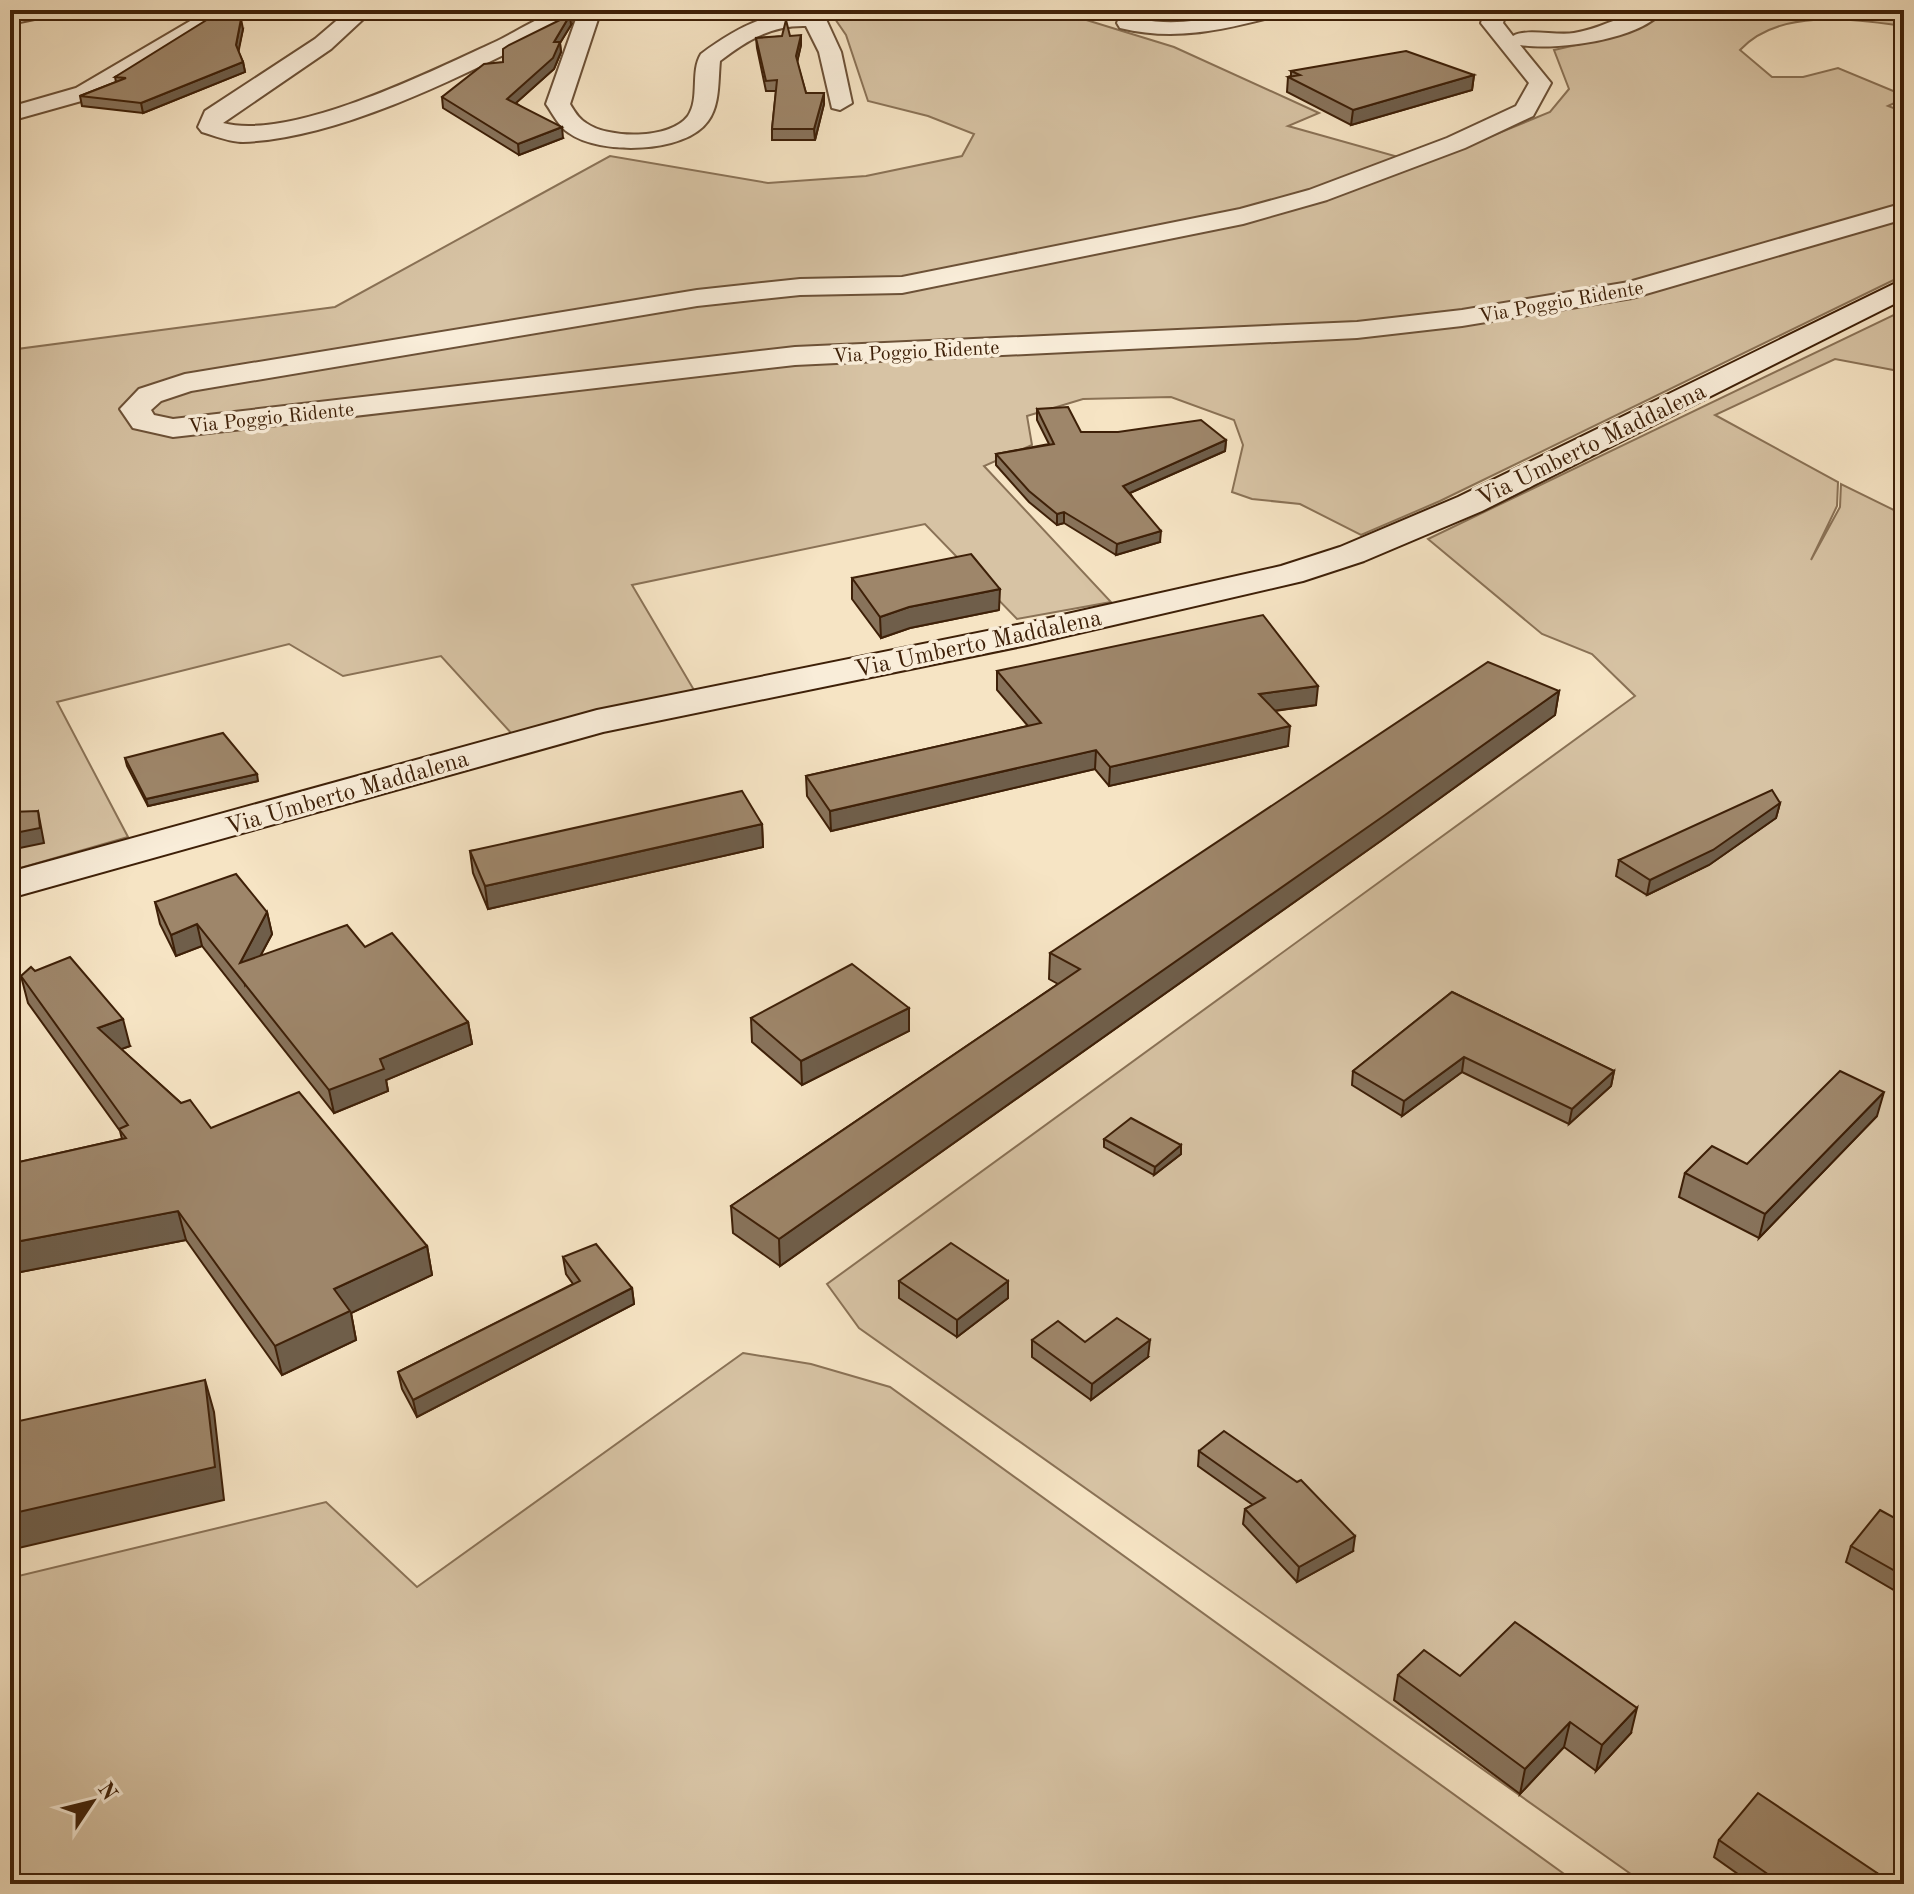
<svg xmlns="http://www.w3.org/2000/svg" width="1914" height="1894" viewBox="0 0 1914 1894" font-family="'Old Standard TT',serif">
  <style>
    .green { fill: #d7c3a4; stroke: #8a7256; stroke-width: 2 }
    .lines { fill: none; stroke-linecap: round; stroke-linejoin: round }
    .street-casing { stroke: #6c5137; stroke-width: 4 }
    .secondary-casing { stroke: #3e2008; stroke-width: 4 }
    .street { fill: #f9edd9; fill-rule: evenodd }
    .secondary { fill: #f9edd9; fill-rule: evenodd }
    .wall { fill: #88735b; stroke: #3e2008; stroke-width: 2 }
    .shaded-wall { fill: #6f5e4a; stroke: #3e2008; stroke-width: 2 }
    .building { fill: #9e866a; stroke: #3e2008; stroke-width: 2 }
    .labels { text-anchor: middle; stroke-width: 7; stroke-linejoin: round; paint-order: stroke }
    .far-street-label { font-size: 20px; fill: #3e2008; stroke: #f9edd9 }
    .street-label { font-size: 24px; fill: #3e2008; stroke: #f9edd9 }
  </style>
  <rect width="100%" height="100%" fill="#f6e4c4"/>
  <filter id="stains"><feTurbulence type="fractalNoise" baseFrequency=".0025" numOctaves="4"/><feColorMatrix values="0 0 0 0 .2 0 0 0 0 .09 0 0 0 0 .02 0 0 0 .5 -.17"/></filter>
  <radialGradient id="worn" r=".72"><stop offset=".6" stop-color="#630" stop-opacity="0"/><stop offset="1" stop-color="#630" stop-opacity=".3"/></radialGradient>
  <!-- green -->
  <g class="green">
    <path d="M815,10h239l120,37 145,66 -31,13 135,38 127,-52 19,-23 -15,-39 66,-15 56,-25h228v16c-51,-7 -125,-18 -164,24l32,27h31l35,-9 65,27 -4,6 -11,5 16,6v163l-464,226 -79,34 -61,-31 -48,-5 -20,-7 11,-47 -9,-25 -63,-23 -88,2 -56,17 5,29 -48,21 127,136 -94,17 -92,-95 -293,61 62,105 -182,44 -71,-78 -98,20 -54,-32 -232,58 71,135 -118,34v-521l325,-43 275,-151 158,27 98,-7 96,-20 12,-22 -46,-18 -60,-15 -22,-66 -13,-19z"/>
    <path d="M1904,310v62l-69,-13 -120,56 123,67 -1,24 -26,54 29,-53 1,-23 63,31v1369h-259l-786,-556 -32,-44 808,-588 -43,-42 -50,-20 -114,-95z"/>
    <path d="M743,1353l68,11 79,23 688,497h-1568v-306l316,-76 91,85z"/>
  </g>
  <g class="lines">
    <!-- street casing -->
    <g class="street-casing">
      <g id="street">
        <path d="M57,10l-3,5 -44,9v-12z"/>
        <path d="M209,10h26l-143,88 -82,23v-14l66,-19z"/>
        <path d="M349,10h24l-42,39 -108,74c69,18 209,-52 274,-82 20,-10 40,-23 61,-30 12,-4 30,-1 43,-1l-31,94c4,7 9,15 16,19 22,16 84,17 102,-7 12,-18 2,-44 13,-62 35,-26 77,-50 123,-39l17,37 11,51 -12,7 -8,-2 -13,-56 -13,-26c-35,-1 -60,15 -86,35 -2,20 0,44 -12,60 -23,33 -109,34 -139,12 -10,-6 -16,-19 -23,-29l30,-85c-94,46 -227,119 -333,123 -13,0 -28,-6 -41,-10l-4,-5 7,-16 110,-72z"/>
        <path d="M1122,10h28l-10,9c48,11 95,-9 144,-9l-3,5c-55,14 -104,27 -161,13l-3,-5z"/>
        <path d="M1485,10h22l-4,13 10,13c14,-8 43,0 61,-3 35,-6 51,-23 90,-23 -24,30 -108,41 -144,35l31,38 -18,33 -68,32 -138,52 -84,24 -341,69 -102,2 -103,11 -506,85 -30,10 -10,9 3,5 19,4 622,-72 562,-25 105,-12 167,-28 275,-79v16l-272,79 -170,28 -105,12 -562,27 -622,72 -40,-9 -13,-19 19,-20 46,-15 512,-84 103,-11 102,-2 338,-68 69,-19 138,-52 69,-32 13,-23 -48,-60z"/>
      </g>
    </g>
    <!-- secondary casing -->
    <g class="secondary-casing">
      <path id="secondary" d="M1904,279v20l-422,212 -118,50 -61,20 -276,64 -424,87 -593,166v-26l587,-162 430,-87 254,-57 59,-19 118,-50z"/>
    </g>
    <!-- street -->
    <use href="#street" class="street"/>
    <!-- secondary -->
    <use href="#secondary" class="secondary"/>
  </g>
  <!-- wall -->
  <g class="wall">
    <path d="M571,25l-11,18 1,9 -7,17 -38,34 47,35 -44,17 -76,-47 -1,-11z"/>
    <path d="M243,29l-5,22 5,11 2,10 -102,41 -61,-7 -2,-10 36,-14 -1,-5z"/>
    <path d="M790,36l11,9 -4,17 9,31 18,11 -9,36h-43v-11l4,-38h-10l-9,-43 -1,-10z"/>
    <path d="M1291,71l183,4 -2,15 -121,35 -64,-33 1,-15 3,-1z"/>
    <path d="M1037,409l44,23 145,8 -1,11 -95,42 30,49 -44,13 -52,-32 -7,2 -28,-23 -33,-37v-11l53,-10 -12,-24z"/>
    <path d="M852,578l147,32 -89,18 -29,10 -29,-39z"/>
    <path d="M997,671l319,34 -41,6 13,35 -179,40 -14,-17 -264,62 -24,-35 -1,-20 222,-50 -31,-36z"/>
    <path d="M1559,691l-4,24 -173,125 -602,426 -47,-33 -2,-27 327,-222 -9,-5 1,-26z"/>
    <path d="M125,758l133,23 -110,25 -21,-40z"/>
    <path d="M1780,803l-4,15 -67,47 -62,30 -31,-19 3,-16z"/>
    <path d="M762,824l1,23 -275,62 -15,-36 -3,-22z"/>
    <path d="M155,902l112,10 5,22 -12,22 105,-9 103,75 4,22 -86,36 2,11 -54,22 -132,-167 -26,10 -16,-32z"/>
    <path d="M21,976l109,70 -9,3 60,54 30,25 216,118 5,29 -81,38 5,27 -74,35 -96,-135 -176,34v-110l112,-25 -2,-8 -92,-128z"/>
    <path d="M1452,992l162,79 -3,15 -42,38 -107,-52 -60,44 -50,-31 1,-14z"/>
    <path d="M909,1008v23l-107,54 -50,-43 -1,-24z"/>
    <path d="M1877,1116l-118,122 -80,-41 6,-24 62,-9z"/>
    <path d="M1104,1139l77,6v9l-27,21 -50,-28z"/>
    <path d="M563,1257l69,31 2,16 -217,113 -15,-28 -4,-17 175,-88 -7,-10z"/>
    <path d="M899,1281h109v17l-51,39 -58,-39z"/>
    <path d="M1032,1340l116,17 -57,43 -59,-43z"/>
    <path d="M1199,1451l154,100 -56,31 -54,-58 2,-15 8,-4 -55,-39z"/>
    <path d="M1904,1523v73l-58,-34 5,-16z"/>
    <path d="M1398,1675l62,1 171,57 -35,38 -32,-24 -44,47 -126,-94z"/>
    <path d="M1719,1840l158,33 -4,11h-121l-38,-27z"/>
  </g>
  <!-- shaded-wall -->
  <g class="shaded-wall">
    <path d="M570,15l1,10 -11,18 1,9 -7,17 -46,41 -1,-11 47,-57z"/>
    <path d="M241,19l2,10 -5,25 -2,-9z"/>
    <path d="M801,35v10l-5,22v-11z"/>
    <path d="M243,62l2,10 -102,41 -2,-10z"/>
    <path d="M1474,75l-2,15 -121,35 2,-15z"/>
    <path d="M824,93v11l-9,36 -1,-11z"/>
    <path d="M562,127l1,11 -44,17 -1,-11z"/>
    <path d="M1226,440l-1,11 -102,45v-10z"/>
    <path d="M1064,512v11l-7,2v-11z"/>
    <path d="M1161,531l-1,11 -44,13 1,-11z"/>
    <path d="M1000,589l-1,21 -89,18 -29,10 -1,-21 29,-10z"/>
    <path d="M1318,686l-2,19 -58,8 1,-19z"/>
    <path d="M1559,691l-4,24 -173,125 -602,426 -1,-27z"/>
    <path d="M1290,726l-2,20 -179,40 1,-19z"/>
    <path d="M1096,750l-1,19 -264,62 -1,-20z"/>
    <path d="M257,774l1,7 -110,25 -2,-7z"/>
    <path d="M1780,803l-4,15 -67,47 -62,30 3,-15z"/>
    <path d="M38,811l6,32 -34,7v-16z"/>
    <path d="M762,824l1,23 -275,62 -3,-23z"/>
    <path d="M267,912l5,22 -27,51 -5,-22z"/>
    <path d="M197,924l5,22 -26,10 -5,-21z"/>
    <path d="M909,1008v23l-107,54 -1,-24z"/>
    <path d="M10,1010l3,12 -3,1z"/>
    <path d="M123,1019l7,27 -25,9 -7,-27z"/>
    <path d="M468,1022l4,22 -86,36 2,11 -54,22 -5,-23 51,-31z"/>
    <path d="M1464,1057l-2,15 -60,44 2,-15z"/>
    <path d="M1614,1071l-3,15 -42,38 3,-15z"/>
    <path d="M1884,1092l-7,24 -118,122 6,-24z"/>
    <path d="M1181,1145v9l-27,21 1,-8z"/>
    <path d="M178,1211l8,29 -176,34v-31z"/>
    <path d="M427,1246l5,29 -81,38 5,27 -74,35 -7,-29 59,-57z"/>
    <path d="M1008,1281v17l-51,39v-17z"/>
    <path d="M632,1288l2,16 -217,113 -4,-17z"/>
    <path d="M1150,1340l-2,17 -57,43 1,-16z"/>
    <path d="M205,1380l9,32 10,88 -214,50v-36z"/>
    <path d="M1355,1536l-2,15 -56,31 2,-15z"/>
    <path d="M1637,1708l-6,25 -35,38 6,-26z"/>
    <path d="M1570,1722l-6,25 -44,47 5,-25z"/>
  </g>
  <!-- building -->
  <g class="building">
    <path d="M570,15l-16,27h6l-7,16 -46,41 55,28 -44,17 -76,-47 42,-33 19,-2v-13l6,-4z"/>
    <path d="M213,16l28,3 -5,26 7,17 -102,41 -61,-7 46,-18 -11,-1z"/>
    <path d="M786,20l4,16 11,-1 -5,21 10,37h18l-10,36h-42l5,-49 -11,1 -10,-43 26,-2z"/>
    <path d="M1406,51l68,24 -121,35 -65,-33 12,-2 -9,-4z"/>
    <path d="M1068,407l13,25h37l83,-12 25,20 -103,46 38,45 -44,13 -53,-32 -7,2 -28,-23 -33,-37 58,-10 -17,-35z"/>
    <path d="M971,554l29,35 -91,18 -29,10 -28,-39z"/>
    <path d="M1263,615l55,71 -59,8 31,32 -180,41 -14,-17 -266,61 -24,-35 235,-53 -44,-52z"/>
    <path d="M1488,662l71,29 -174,124 -606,424 -48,-33 349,-237 -30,-16z"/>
    <path d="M223,733l34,41 -111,25 -21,-41z"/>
    <path d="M1772,790l8,13 -67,47 -63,30 -31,-20z"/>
    <path d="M742,791l20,33 -277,62 -15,-35z"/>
    <path d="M38,811l2,17 -30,6v-22z"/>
    <path d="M236,874l31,38 -27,51 107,-38 18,22 27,-14 76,89 -88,37 4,10 -55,21 -132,-166 -26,11 -16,-33z"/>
    <path d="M70,957l53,62 -25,9 83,75 9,-3 21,28 88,-36 128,154 -93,43 16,22 -75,35 -97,-135 -168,32v-79l116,-26 -7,-9 9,-4 -107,-149 10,-9 4,4z"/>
    <path d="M852,964l57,44 -108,53 -50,-43z"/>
    <path d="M1452,992l162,79 -42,38 -108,-52 -60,44 -51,-30z"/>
    <path d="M1840,1071l44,21 -119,122 -80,-41 27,-27 35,18z"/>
    <path d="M1131,1118l50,27 -26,22 -51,-28z"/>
    <path d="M951,1243l57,38 -51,39 -58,-39z"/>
    <path d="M596,1244l36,44 -219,112 -15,-28 182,-91 -17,-24z"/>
    <path d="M1117,1318l33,22 -58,44 -60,-44 26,-19 27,21z"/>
    <path d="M205,1380l10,87 -205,47v-91z"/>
    <path d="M1224,1431l73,51 4,-2 54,56 -56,31 -54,-58 20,-11 -66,-47z"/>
    <path d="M1880,1510l24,13v53l-53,-30z"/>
    <path d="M1515,1622l122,86 -35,37 -32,-23 -45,47 -127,-94 26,-25 36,26z"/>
    <path d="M1758,1793l119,80 -9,11h-86l-63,-44z"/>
  </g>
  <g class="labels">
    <!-- far-street labels -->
    <g class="far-street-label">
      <text transform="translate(1561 301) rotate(-10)" y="7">Via Poggio Ridente</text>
      <text transform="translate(916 351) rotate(-3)" y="7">Via Poggio Ridente</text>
      <text transform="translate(271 417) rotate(-6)" y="7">Via Poggio Ridente</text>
    </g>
    <!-- street labels -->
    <g class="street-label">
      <text transform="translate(1591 444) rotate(-26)" y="8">Via Umberto Maddalena</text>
      <text transform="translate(978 643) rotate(-12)" y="8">Via Umberto Maddalena</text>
      <text transform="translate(347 792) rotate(-16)" y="8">Via Umberto Maddalena</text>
    </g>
  </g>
  <!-- margin -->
  <rect width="1914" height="1894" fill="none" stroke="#f6e4c4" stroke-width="40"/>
  <rect x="12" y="12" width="1890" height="1870" fill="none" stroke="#3e2008" stroke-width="4"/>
  <rect x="20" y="20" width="1874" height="1854" fill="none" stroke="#3e2008" stroke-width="2"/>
  <!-- north arrow -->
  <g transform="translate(92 1802) rotate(55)" stroke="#f9edd9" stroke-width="6" paint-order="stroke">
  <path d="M0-6L14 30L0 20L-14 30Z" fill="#3e2008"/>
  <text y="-12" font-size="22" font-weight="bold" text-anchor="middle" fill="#3e2008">N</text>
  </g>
  <rect width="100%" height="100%" filter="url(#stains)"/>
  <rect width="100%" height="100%" fill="url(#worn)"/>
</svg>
